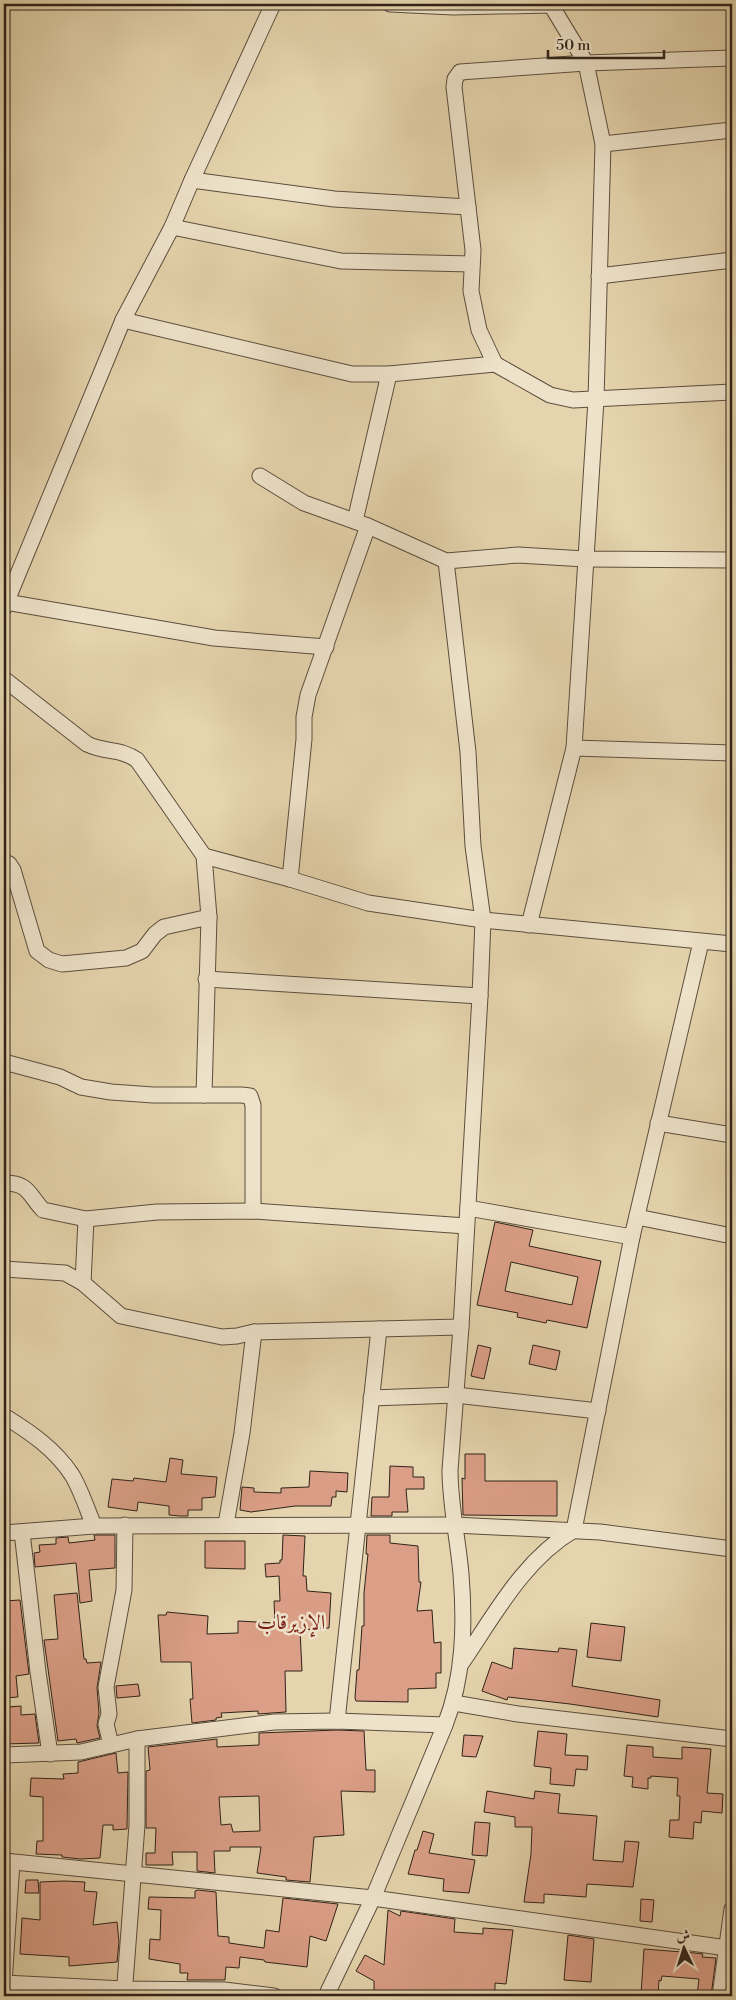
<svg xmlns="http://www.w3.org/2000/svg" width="736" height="2000" viewBox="0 0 736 2000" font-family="'Libre Bodoni',Amiri,serif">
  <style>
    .building { fill: #db9f87; stroke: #2f2219; fill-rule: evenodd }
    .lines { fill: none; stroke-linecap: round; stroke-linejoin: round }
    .minor-casing { stroke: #5c4e3e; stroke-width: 17 }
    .minor { stroke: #eee3ca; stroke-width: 15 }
    .labels { text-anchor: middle; stroke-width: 5; stroke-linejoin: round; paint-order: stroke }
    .neighbourhood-label { font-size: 21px; fill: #7a1f14; stroke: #eee3ca }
  </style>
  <rect width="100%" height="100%" fill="#e5d4ad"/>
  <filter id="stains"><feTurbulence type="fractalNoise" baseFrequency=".004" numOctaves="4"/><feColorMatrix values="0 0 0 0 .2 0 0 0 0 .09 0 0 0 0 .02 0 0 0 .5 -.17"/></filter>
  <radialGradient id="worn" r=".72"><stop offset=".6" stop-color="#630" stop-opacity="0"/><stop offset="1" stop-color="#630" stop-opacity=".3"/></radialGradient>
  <!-- building -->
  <g class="building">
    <path d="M495,1222l38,8 -4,16 72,15 -14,67 -40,-8 -1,3 -29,-6 1,-4 -41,-8zM511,1262l67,15 -6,28 -67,-14z"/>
    <path d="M478,1345l13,3 -7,31 -13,-3z"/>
    <path d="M533,1345l27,6 -4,19 -27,-6z"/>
    <path d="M465,1454h20v27h72v35l-94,-1 -1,-37 3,1z"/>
    <path d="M170,1458l13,2 -2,14 36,3 -2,20 -13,1v12h-14v6h-8l-11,-1v-9l-31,-4 -1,9 -29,-4 4,-28 21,2 1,-3 32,4z"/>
    <path d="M390,1466l23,1v10h11v12h-18l2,23h-16v4h-21l1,-19h17z"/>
    <path d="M310,1471l38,2 -1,19 -11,-1v6h-4l-1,9h-36l-44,6 -11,-2 2,-23 12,1v4l27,1v-5l28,-1z"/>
    <path d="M94,1535h21v33l-26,2 3,31 -12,2 -4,-40 -41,4 -1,-14 6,-1 -1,-7 17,-1v-6l12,-1 1,6 26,-3z"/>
    <path d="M283,1535l22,1 -2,40h3l1,15 24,2 -2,35 -29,2 2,41h-17l1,41 -28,2v-3l-37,2 1,4 -6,1v2l-24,3 -2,-24h3l-2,-37h-30l-3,-47h8l1,-3 41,4 -1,18 31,-1v-12l37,2 -1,-22h6l-1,-25 -13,1 -1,-13 15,-1v-3h2z"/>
    <path d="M367,1535h23v8l28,3 1,36h2l-4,29 15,-1 2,33 7,-1v31h-5v15l-28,1v13l-52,-1 -1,-3 2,-28h2l3,-44h2v-33l4,-39h-2z"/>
    <path d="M205,1541h40v28l-40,-1z"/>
    <path d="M77,1593l7,66h2l1,4 14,-1 -4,26 2,25 -2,13 3,12 -23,5 -1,-4 -18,2 -14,-101 14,-1 -4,-44z"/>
    <path d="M20,1600l9,74 -13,2 2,21 -14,1v-97z"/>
    <path d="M591,1623l34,4 -4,34 -34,-4z"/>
    <path d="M514,1648l44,4 1,-4 18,2 -5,36 88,14 -2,17 -88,-13 -62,-7 -1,3 -25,-9 10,-29 20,7z"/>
    <path d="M138,1684l2,12 -23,2 -1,-12z"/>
    <path d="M21,1706v9l14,-1 4,29 -35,1v-19h5l-1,-18z"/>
    <path d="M337,1730l27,1 2,39h9v22l-34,-1 3,44 -30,2 -4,45 -24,-2v-3l-29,-4 4,-26h-31v4h-16l1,22 -18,-2v-19h-25l1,13h-27v-12h9l1,-25h-10v-57l4,-1 -2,-23 69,-8v8l42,-2v-12zM259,1796l1,35 -27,1 -2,-8 -10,1 -2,-28z"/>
    <path d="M538,1731l29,3 -2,21 23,1 -1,14 -11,-1 -2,17 -24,-2 1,-16 -17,-2z"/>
    <path d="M464,1735l19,1 -7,21 -14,-1z"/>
    <path d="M627,1745l26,2v10l29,2v-12l29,2 -4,44 16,1 -1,19 -20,-2 -1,12 -7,-1 -1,17 -24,-2 1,-17h9l1,-24h-3l1,-18 -27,-2v2h-3v11l-16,-2 1,-10 -9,-1z"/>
    <path d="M116,1753l2,20 10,-1 -1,57 -14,1v-5h-10l-3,33 -20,1 -18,-2v-2l-26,-1 1,-13h6v-44l-13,-1 1,-18 33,1 -1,-5 15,-1v-11z"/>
    <path d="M487,1791l47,8 1,-8 25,3 -2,19 39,3 -4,44 30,2 2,-21 14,1 -6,45 -46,-3 -1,13 -42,-3v9l-20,-1 7,-48 1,-27h-17v-10l-31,-5z"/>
    <path d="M475,1822l15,1 -3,33 -15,-1z"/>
    <path d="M423,1831l11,3 -5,19 46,7 -6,33 -26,-2 1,-12 -36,-5 7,-24h2z"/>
    <path d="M26,1880h12l1,13h-14z"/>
    <path d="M64,1881l21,1 -1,9 13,1 -4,33 24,-3 2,20 -2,20 -48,4v-9l-49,-3 2,-36 18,2v-38z"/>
    <path d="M198,1890l18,2 2,44 11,1v6l35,5 2,-18 13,2 4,-34 55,6 -12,37 -16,-5 -3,31 -42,-5 -1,-2 -24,-3 -1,11 -13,-1 -1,13h-38l1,-7h-8v-9l-31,-5 1,-20 10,1 1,-30 -13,-1 1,-12 46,1v-7z"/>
    <path d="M641,1899l13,1 -2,22 -12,-1z"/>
    <path d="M388,1910l12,6 1,-5 54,8 -1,13 29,2v-6l30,2 -7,54 -11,-1v13l-121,-1v-14l-18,-10 9,-16 19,10z"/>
    <path d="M568,1935l26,4 -3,43 -27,-2z"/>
    <path d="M644,1949l51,4 8,1 -1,3 14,1 -5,38h-14l2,-17 -37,-3 -1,5 -2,-1 -1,15 -17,-1z"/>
  </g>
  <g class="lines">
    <!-- minor casing -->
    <g class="minor-casing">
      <g id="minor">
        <path d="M390,4l63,3 98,-2 35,58 17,81 -7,256 -22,348 -45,177"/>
        <path d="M603,144l129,-14"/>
        <path d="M192,180l142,19 134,8"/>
        <path d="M172,227l169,34 131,3"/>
        <path d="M599,276l133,-16"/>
        <path d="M123,320l229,54h37l106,-10 55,31 23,5 159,-8"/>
        <path d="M495,364l-16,-34 -8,-39 2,-41 -19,-163 1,-8 5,-7 126,-9 146,-5"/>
        <path d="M260,476l44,27 64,23 78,35 72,-6 67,4 147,1"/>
        <path d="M355,521l34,-147"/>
        <path d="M6,602l208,36 112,9"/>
        <path d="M4,608l119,-288 49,-93 20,-47 81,-176"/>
        <path d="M4,679l83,65c19,9 33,4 50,16l67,96 5,61 -5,178"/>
        <path d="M574,748l158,5"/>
        <path d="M204,856l86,23 78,24 115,17 249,24"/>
        <path d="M4,862l5,2 4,6 24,81 12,9 13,4 64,-6 16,-7 13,-17 9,-7 45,-10"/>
        <path d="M290,879l14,-140v-22l4,-22 60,-169"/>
        <path d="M206,979l274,17"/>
        <path d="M4,1062l56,15 21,10 30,5 42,3h88l9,1 3,9v106"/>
        <path d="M658,1123l74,12"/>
        <path d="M4,1183c25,0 24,11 39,27l43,9 71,-7 96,-1 213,15"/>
        <path d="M468,1208l164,29"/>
        <path d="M637,1217l95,19"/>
        <path d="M4,1269l61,4 18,10 38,33 101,21 15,-1 17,-4 207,-5"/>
        <path d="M83,1283l3,-64"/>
        <path d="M371,1398l85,-3 142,16"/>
        <path d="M4,1416c26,16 51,33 68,59 9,15 15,34 22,51"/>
        <path d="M226,1524l16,-91 12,-101"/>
        <path d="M22,1532l16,140 12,82"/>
        <path d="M4,1533l90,-7 360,-1 146,7 132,17"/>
        <path d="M461,1664c33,-48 62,-104 113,-134l58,-293 69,-295"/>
        <path d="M454,1703l64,11 214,25"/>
        <path d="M337,1721l42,-392"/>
        <path d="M111,1745l-5,-21 3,-10 -3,-27 18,-97 1,-65"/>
        <path d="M4,1755l77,-3 56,-13 137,-17 63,-1 108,4"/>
        <path d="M4,1861l369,37 354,50"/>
        <path d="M12,1862l-8,121 120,6 100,1 50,6"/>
        <path d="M124,1996l13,-171v-86"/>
        <path d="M326,1996l47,-98 72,-173c19,-48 20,-101 16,-151 -3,-35 -11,-69 -11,-104l11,-143 19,-331 3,-76 -10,-74 -5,-94 -22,-191"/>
        <path d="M720,1996l12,-87"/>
      </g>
    </g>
    <!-- minor -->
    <use href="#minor" class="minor"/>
  </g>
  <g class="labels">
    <!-- neighbourhood labels -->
    <g class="neighbourhood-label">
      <text x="291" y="1629">الإزيرقاب</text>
    </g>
  </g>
  <!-- margin -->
  <rect width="736" height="2000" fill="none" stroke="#e5d4ad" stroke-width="20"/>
  <rect x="5" y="5" width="726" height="1990" fill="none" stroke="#2f2219" stroke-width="2.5"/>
  <rect x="10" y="10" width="716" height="1980" fill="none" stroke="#2f2219"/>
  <!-- north arrow -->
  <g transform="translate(684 1948) rotate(356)" stroke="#eee3ca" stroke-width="4" paint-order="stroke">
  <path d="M0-4L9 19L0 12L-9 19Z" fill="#2f2219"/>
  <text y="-8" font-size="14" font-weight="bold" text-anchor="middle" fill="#2f2219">ش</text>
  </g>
  <!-- scale -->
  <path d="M548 50v8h116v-8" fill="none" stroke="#2f2219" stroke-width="2.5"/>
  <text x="556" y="50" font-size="15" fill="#2f2219" stroke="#eee3ca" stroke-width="4" paint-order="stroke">50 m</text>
  <rect width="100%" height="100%" filter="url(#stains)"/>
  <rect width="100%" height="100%" fill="url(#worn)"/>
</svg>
